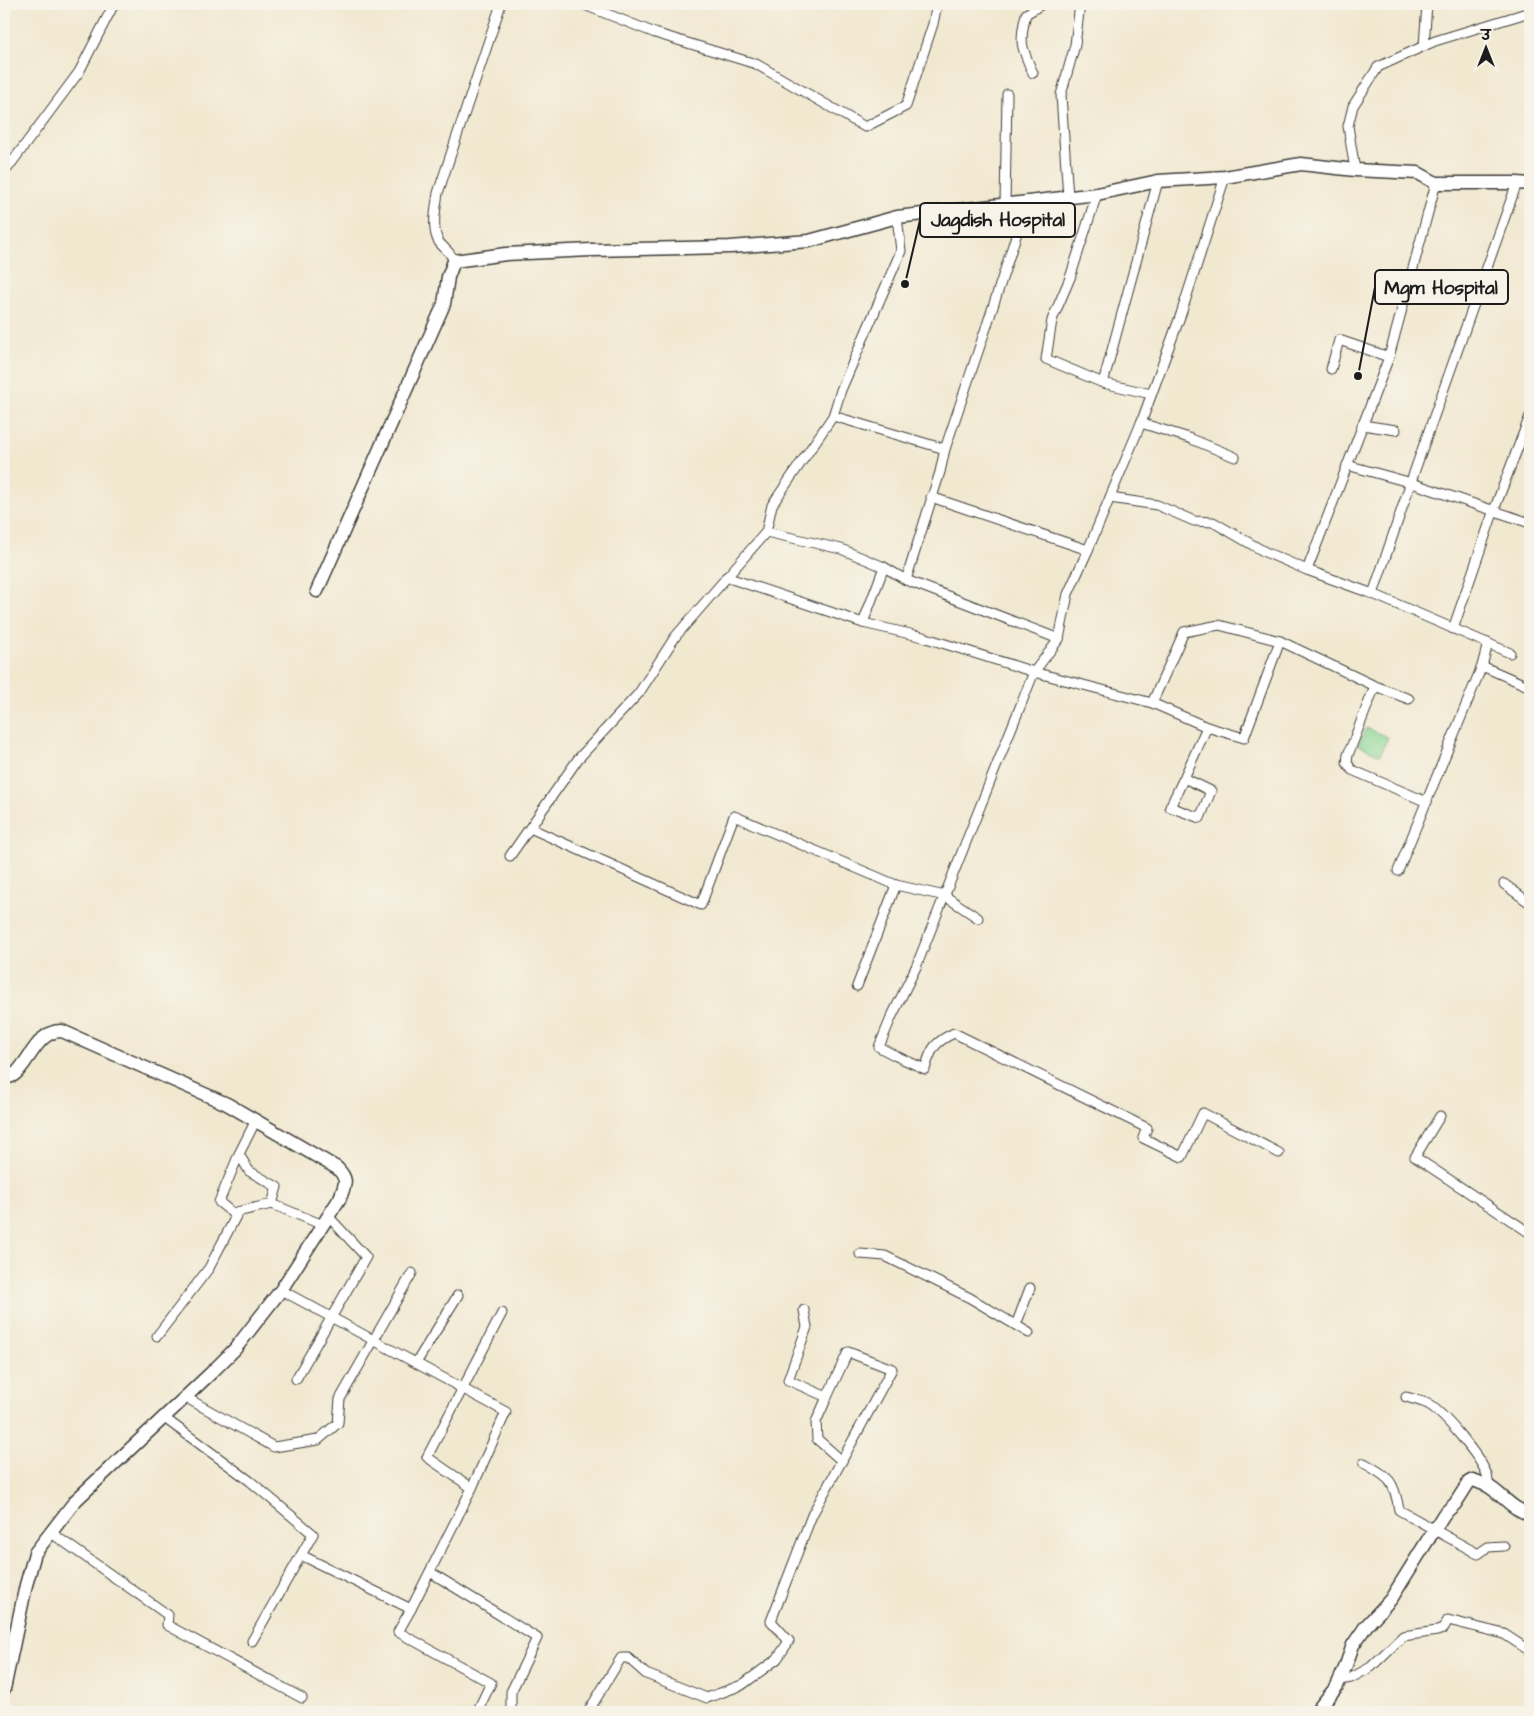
<svg xmlns="http://www.w3.org/2000/svg" width="1534" height="1716" viewBox="0 0 1534 1716" font-family="'Architects Daughter','Playpen Sans Deva',sans-serif">
  <style>
    .green { fill: #8ad795; stroke: #537a58 }
    .lines { fill: none; stroke-linecap: round; stroke-linejoin: round }
    .street-casing { stroke: #3c3b37; stroke-width: 11 }
    .secondary-casing { stroke: #3c3b37; stroke-width: 15 }
    .street { stroke: #fff; stroke-width: 9 }
    .secondary { stroke: #fff; stroke-width: 12 }
    .leader { fill: none; stroke: #1c1c1c; stroke-width: 2 }
    .callout-dot { fill: #1c1c1c; stroke: #f7f3e8; stroke-width: 2 }
    .callout { fill: #f7f3e8; stroke: #1c1c1c; stroke-width: 2 }
    .callout-label { font-size: 19px; text-anchor: middle; font-weight: bold; fill: #1c1c1c }
  </style>
  <rect width="100%" height="100%" fill="#f7f3e8"/>
  <filter id="ink" filterUnits="userSpaceOnUse"><feTurbulence type="fractalNoise" baseFrequency=".02" numOctaves="2"/><feDisplacementMap in="SourceGraphic" scale="10" xChannelSelector="R" yChannelSelector="G"/><feConvolveMatrix kernelMatrix="1 2 1 2 8 2 1 2 1" color-interpolation-filters="sRGB"/></filter>
  <filter id="wash" filterUnits="userSpaceOnUse"><feTurbulence type="fractalNoise" baseFrequency=".0096" numOctaves="4" result="noise"/><feDisplacementMap in="SourceGraphic" scale="20" xChannelSelector="R" yChannelSelector="G"/><feGaussianBlur stdDeviation="1.12" result="paint"/><feColorMatrix in="noise" values="0 0 0 0 0 0 0 0 0 0 0 0 0 0 0 0 0 1.4 0 .05"/><feComposite in="paint" operator="in"/></filter>
  <g filter="url(#wash)">
    <rect width="100%" height="100%" fill="#f1e8d0"/>
    <!-- green -->
    <path class="green" d="M1366,728l22,9 -8,18 -22,-10z"/>
  </g>
  <g filter="url(#ink)">
    <g class="lines">
      <!-- street casing -->
      <g class="street-casing">
        <g id="street">
          <path d="M582,4l73,29 101,31 109,63 41,-21 27,-82 4,-20"/>
          <path d="M1424,46l3,-42"/>
          <path d="M1033,73c-12,-26 -14,-31 -7,-59l16,-10"/>
          <path d="M1355,170l-7,-44 5,-20 25,-39 57,-26 95,-29"/>
          <path d="M4,173l75,-101 35,-68"/>
          <path d="M1225,177l-44,137 -40,109 -53,127 -20,44 -9,45 -25,33 -118,295 -25,51 -12,29 17,9 29,13c6,-21 10,-27 29,-36l193,95 -4,10 39,19 21,-44 76,40"/>
          <path d="M1436,183l-47,174 -82,213 66,24 137,59"/>
          <path d="M1097,194l-27,84 -18,42 -6,39 57,24 48,11"/>
          <path d="M1068,197l-7,-102 14,-50 5,-41"/>
          <path d="M1005,205l2,-111"/>
          <path d="M454,261c-3,-9 -10,-12 -15,-19 -8,-12 -3,-35 -1,-49l63,-189"/>
          <path d="M1331,369l8,-29 50,17"/>
          <path d="M1103,383l55,-202"/>
          <path d="M833,416l112,33"/>
          <path d="M1141,423l48,15 46,19"/>
          <path d="M1362,425l34,5"/>
          <path d="M1347,465l65,18 118,40"/>
          <path d="M931,497l157,53"/>
          <path d="M1110,498l47,7 37,16 19,1 52,30 42,18"/>
          <path d="M766,532l75,17 43,18 22,13 153,59"/>
          <path d="M726,577l137,46 60,14 111,35 118,31 55,24 37,11 36,-97"/>
          <path d="M906,580l34,-108 5,-23 42,-124 40,-123"/>
          <path d="M1373,594l43,-127 101,-284"/>
          <path d="M863,623l21,-56"/>
          <path d="M1453,629l41,-119 36,-94"/>
          <path d="M1482,666l48,21"/>
          <path d="M1375,686l-27,69 -1,8 5,7 75,32"/>
          <path d="M1152,703l32,-71 35,-7 61,16 95,45 34,13"/>
          <path d="M1184,778l27,13 -11,27 -30,-11 14,-29 23,-51"/>
          <path d="M530,828l171,77 33,-89 162,69 49,11 33,22"/>
          <path d="M510,856l68,-97 61,-66 36,-56 91,-105 6,-27 61,-89 8,-26 60,-139 -4,-34"/>
          <path d="M1398,871l84,-205 6,-23"/>
          <path d="M1504,884l26,19"/>
          <path d="M857,986l39,-101"/>
          <path d="M1440,1116l-25,41 115,76"/>
          <path d="M272,1204l51,21"/>
          <path d="M232,1213l40,-9 5,-17 -28,-16 -10,-17"/>
          <path d="M860,1254l25,2 85,42 59,35"/>
          <path d="M281,1290l225,122 -34,76 -45,-31 75,-144"/>
          <path d="M1016,1325l14,-37"/>
          <path d="M157,1336l52,-68 27,-52 -17,-14 20,-48 17,-34"/>
          <path d="M416,1363l42,-68"/>
          <path d="M296,1379l70,-122 -38,-41"/>
          <path d="M185,1397l89,50 44,-7 20,-17 2,-24 72,-126"/>
          <path d="M827,1397l-11,25 1,17 25,22"/>
          <path d="M1406,1397c7,2 16,4 22,7 16,9 53,54 59,71 1,4 1,8 2,12"/>
          <path d="M163,1417l87,64 63,53 -61,107"/>
          <path d="M1364,1463c26,15 30,17 35,47l79,44 10,-7 16,-1"/>
          <path d="M50,1532l118,83 -1,10 135,73"/>
          <path d="M301,1555l110,54 61,-121"/>
          <path d="M430,1572l107,66 -26,54v20"/>
          <path d="M411,1609l-13,23 93,51 -14,29"/>
          <path d="M1340,1680l11,-2 20,-11 32,-31 34,-5 6,-2 5,-9 56,14 26,17"/>
          <path d="M588,1712l33,-54h7l18,16 61,24 35,-13 35,-26 12,-18 -18,-20 41,-106 80,-146 -44,-17 -21,45 -39,-17 19,-53 -3,-17"/>
        </g>
      </g>
      <!-- secondary casing -->
      <g class="secondary-casing">
        <g id="secondary">
          <path d="M317,591l127,-287 4,-27 6,-16 52,-7 85,-4 139,-3 79,-6 88,-24 200,-23 61,-13 67,-4 76,-13 54,6 63,3 18,10h81l13,1"/>
          <path d="M4,1078c3,-1 8,-1 11,-4 15,-13 23,-44 47,-43l165,73 110,64c12,12 8,16 3,30l-59,92 -46,59 -24,24 -135,127 -41,53 -9,32 -22,104"/>
          <path d="M1316,1712l21,-26 8,-18 8,-23 13,-19 25,-27 53,-85 11,-10 14,-22 4,-2c5,2 11,4 15,6 15,9 24,24 42,28"/>
        </g>
      </g>
      <!-- street -->
      <use href="#street" class="street"/>
      <!-- secondary -->
      <use href="#secondary" class="secondary"/>
    </g>
  </g>
  <!-- callouts -->
  <path class="leader" d="M905 284L920 220M1358 376L1375 287"/>
  <g class="callout-dot">
    <circle cx="905" cy="284" r="5"/>
    <circle cx="1358" cy="376" r="5"/>
  </g>
  <g class="callout">
    <rect x="920" y="203" width="155" height="34" rx="5"/>
    <rect x="1375" y="270" width="133" height="34" rx="5"/>
  </g>
  <g class="callout-label">
    <text x="998" y="226">Jagdish Hospital</text>
    <text x="1441" y="294">Mgm Hospital</text>
  </g>
  <!-- margin -->
  <rect width="1534" height="1716" fill="none" stroke="#f7f3e8" stroke-width="20"/>
  <!-- north arrow -->
  <g transform="translate(1486 48)" stroke="#f7f3e8" stroke-width="4" paint-order="stroke">
  <path d="M0-4L9 19L0 12L-9 19Z" fill="#1c1c1c"/>
  <text y="-8" font-size="14" font-weight="bold" text-anchor="middle" fill="#1c1c1c">उ</text>
  </g>
</svg>
